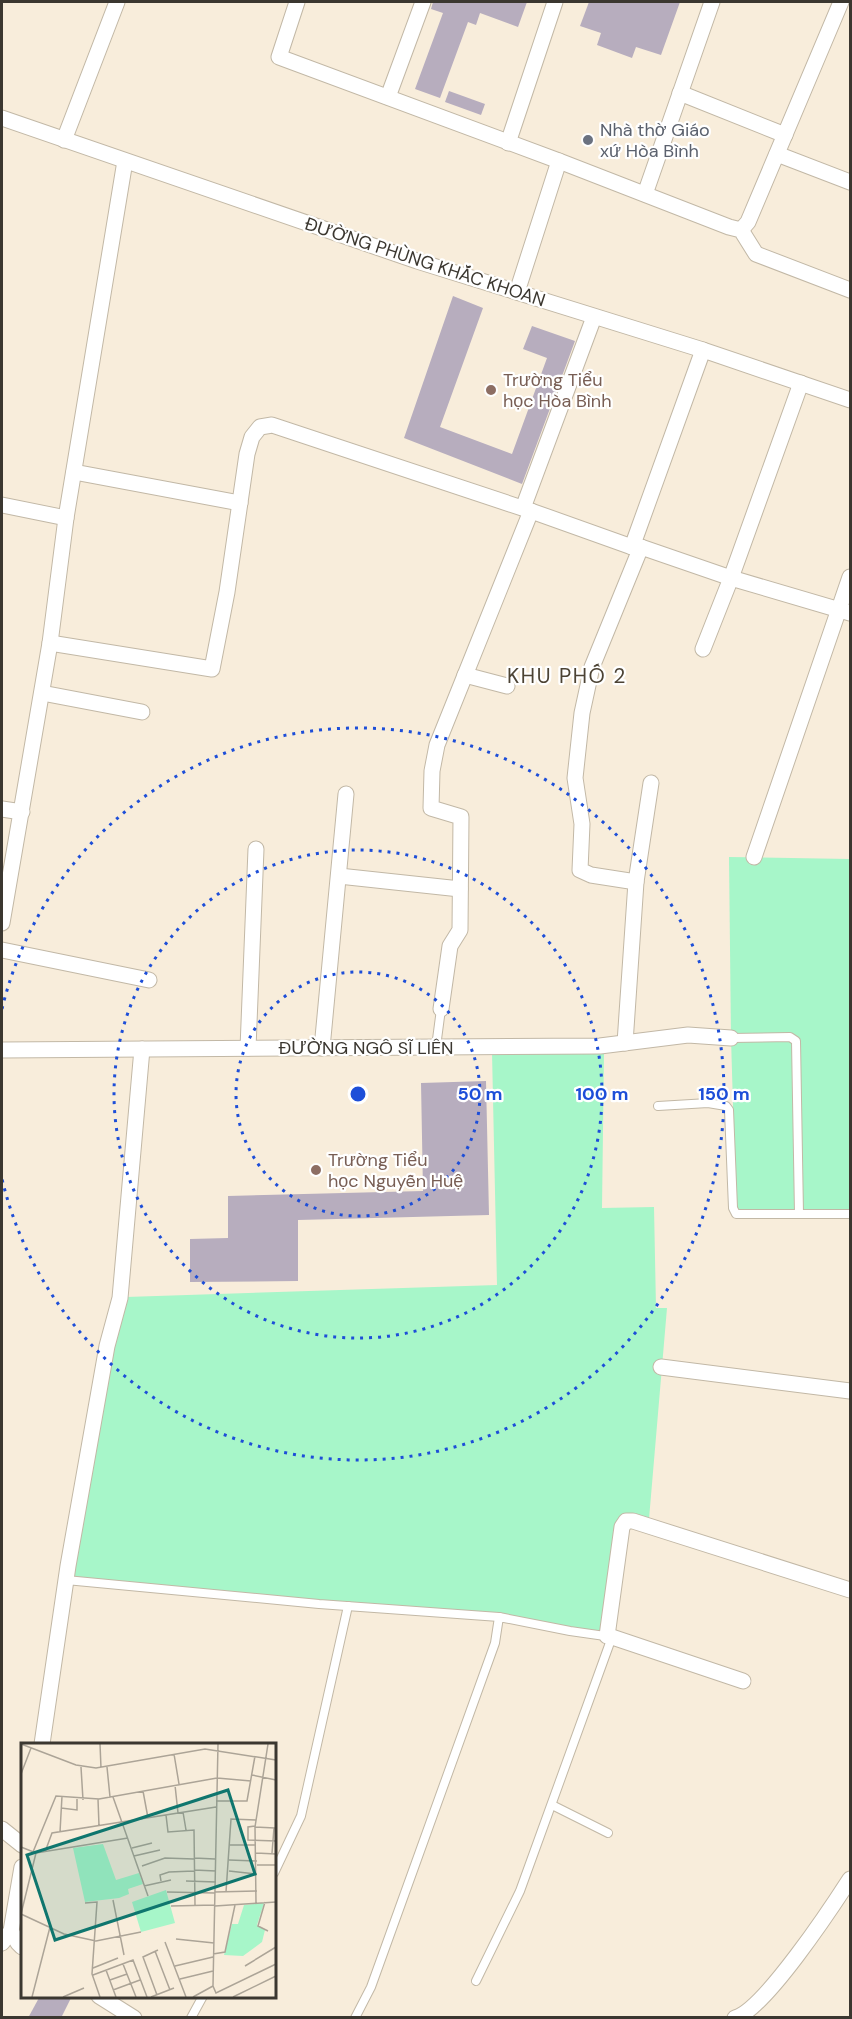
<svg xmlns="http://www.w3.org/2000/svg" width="852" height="2019" viewBox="0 0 852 2019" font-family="'DM Sans',sans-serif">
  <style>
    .green { fill: #a7f6c9 }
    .building { fill: #b7adbe }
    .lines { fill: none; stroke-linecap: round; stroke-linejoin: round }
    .service-casing { stroke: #c2b8a6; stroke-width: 10 }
    .minor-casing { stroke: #c2b8a6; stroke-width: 17 }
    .service { stroke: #fff; stroke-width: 8 }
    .minor { stroke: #fff; stroke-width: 15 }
    .ring { fill: none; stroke: #1d4ed8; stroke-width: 3; stroke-dasharray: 3 6 }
    .worship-dot { fill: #6b7280; stroke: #fff; stroke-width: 2 }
    .education-dot { fill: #8d6e63; stroke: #fff; stroke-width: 2 }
    .labels { text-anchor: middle; stroke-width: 4.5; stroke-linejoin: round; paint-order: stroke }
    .worship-label { font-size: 18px; fill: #5b616d; stroke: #fff; text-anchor: start }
    .street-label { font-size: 18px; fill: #3b3730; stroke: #fff }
    .education-label { font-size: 18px; fill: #785e54; stroke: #fff; text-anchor: start }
    .quarter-label { font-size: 21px; letter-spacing: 1.5px; fill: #4c4334; stroke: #fff }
    .inset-road { fill: none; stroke: #aca497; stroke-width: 1.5 }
    .view { fill: #0f766e; fill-opacity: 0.15; stroke: #0f766e; stroke-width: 3 }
    .inset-edge { fill: none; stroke: #3b3730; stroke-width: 3 }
    .centre { fill: #1d4ed8; stroke: #fff; stroke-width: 3 }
    .ring-label { font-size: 18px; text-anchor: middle; font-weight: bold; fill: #1d4ed8; stroke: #fff; stroke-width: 4.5; stroke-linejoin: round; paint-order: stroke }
  </style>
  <rect width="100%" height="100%" fill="#f8eddb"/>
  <!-- green -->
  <g class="green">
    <path d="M729,857l121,2v351h-112l-2,-2 -5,-170z"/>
    <path d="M492,1052h112l-2,156 52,-1 2,101h11l-18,211 -25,-3 -22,116 -287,-31 -243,-24 41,-230 13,-50 371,-12z"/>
  </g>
  <!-- building -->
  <g class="building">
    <path d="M433,2h94l-9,25 -38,-14 -4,12 -8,-3 -28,76 -25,-9 28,-76 -12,-4z"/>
    <path d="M589,2h91l-19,53 -25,-8 -4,11 -35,-13 4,-12 -21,-7z"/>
    <path d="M449,91l36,13 -4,11 -36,-13z"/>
    <path d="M453,296l30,12 -43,119 72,27 35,-96 -24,-9 9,-23 43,15 -53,143 -118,-46z"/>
    <path d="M486,1081l3,134 -191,5v61l-108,1v-43l38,-1v-42l195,-5 -2,-108z"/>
    <path d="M40,1996h32l-11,22h-33z"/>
  </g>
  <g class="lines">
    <!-- service casing -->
    <g class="service-casing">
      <g id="service">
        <path d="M731,1038l59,-1 6,4 3,173"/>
        <path d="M436,1047l5,-38"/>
        <path d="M658,1106l50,-3 18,3 3,4 4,98 3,6h114"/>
        <path d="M66,1580l253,24 180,13"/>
        <path d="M552,1805l56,28"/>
        <path d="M274,1873l27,-57 47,-210"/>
        <path d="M191,2018l12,-22"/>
        <path d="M355,2018l16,-31 124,-344 4,-26 71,14 42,6 -92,254 -44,90"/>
      </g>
    </g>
    <!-- minor casing -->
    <g class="minor-casing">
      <g id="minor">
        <path d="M297,2l-18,55 280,104 170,66 12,3 15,24 94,36"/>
        <path d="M680,93l105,42"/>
        <path d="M388,97l35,-95"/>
        <path d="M2,118l415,143 286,89 147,50"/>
        <path d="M64,140l53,-138"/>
        <path d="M508,143l47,-141"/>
        <path d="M777,154l73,28"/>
        <path d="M645,194l67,-192"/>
        <path d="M741,230l7,-8 93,-220"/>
        <path d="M517,292l42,-131"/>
        <path d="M74,472l166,31"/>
        <path d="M2,505l64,13"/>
        <path d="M523,508l71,-191"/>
        <path d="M632,547l71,-197"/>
        <path d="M50,643l162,26 15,-77 20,-138 5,-17 8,-10 12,-2 259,86 101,36h9l90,31 119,35"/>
        <path d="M703,649l28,-71 70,-195"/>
        <path d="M465,675l42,11"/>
        <path d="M42,693l100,19"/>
        <path d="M2,809l20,3"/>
        <path d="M754,857l96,-280"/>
        <path d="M339,876l121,13"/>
        <path d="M636,882l-45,-7 -11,-5 2,-46 -7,-46 7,-65 10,-46 49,-120"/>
        <path d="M2,923l48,-280 16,-125 59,-357"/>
        <path d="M2,950l147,30"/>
        <path d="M441,1009l9,-63 10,-16 1,-113 -30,-9 1,-37 5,-26 94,-234"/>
        <path d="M625,1043l11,-161 15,-99"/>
        <path d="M248,1048l8,-199"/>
        <path d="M322,1048l24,-254"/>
        <path d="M2,1050l598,-4 88,-11 43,3"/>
        <path d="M661,1367l189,24"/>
        <path d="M607,1636l15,-109 4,-6h7l217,69"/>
        <path d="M612,1637l131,44"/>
        <path d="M42,1744l26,-178 39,-220 13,-48 22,-249"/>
        <path d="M2,1829l20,16"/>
        <path d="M11,1931l7,12 4,4"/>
        <path d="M2,1943l9,-12 11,-64"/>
        <path d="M99,1996l35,22"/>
        <path d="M735,2018c29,-8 97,-111 115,-139"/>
      </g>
    </g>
    <!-- service -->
    <use href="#service" class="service"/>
    <!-- minor -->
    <use href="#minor" class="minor"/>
  </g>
  <!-- distance rings -->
  <g class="ring">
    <circle cx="358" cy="1094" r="122"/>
    <circle cx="358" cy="1094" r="244"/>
    <path d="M2 1009A366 366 0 1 1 2 1179"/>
  </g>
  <!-- markers -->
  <circle class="worship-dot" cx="588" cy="140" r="6"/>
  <g class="education-dot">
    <circle cx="491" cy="390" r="6"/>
    <circle cx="316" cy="1170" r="6"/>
  </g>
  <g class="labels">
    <!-- worship labels -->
    <g class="worship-label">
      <text x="600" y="136">Nhà thờ Giáo<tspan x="600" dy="21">xứ Hòa Bình</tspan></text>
    </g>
    <!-- street labels -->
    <g class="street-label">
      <text transform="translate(425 262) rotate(18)" y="6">ĐƯỜNG PHÙNG KHẮC KHOAN</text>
      <text x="366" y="1054">ĐƯỜNG NGÔ SĨ LIÊN</text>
    </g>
    <!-- education labels -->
    <g class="education-label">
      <text x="503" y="386">Trường Tiểu<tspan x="503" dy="21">học Hòa Bình</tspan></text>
      <text x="328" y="1166">Trường Tiểu<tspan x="328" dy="21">học Nguyễn Huệ</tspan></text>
    </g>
    <!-- quarter labels -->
    <g class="quarter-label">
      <text x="567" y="683">KHU PHỐ 2</text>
    </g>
  </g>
  <!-- overview -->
  <g transform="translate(21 1743)">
    <rect width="255" height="255" fill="#f8eddb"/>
    <path d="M82,101l13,36 23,-7 4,11 -15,5 1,5 -10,4 -34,4 -12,-54zM145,147l9,33 -34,9 -9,-30zM243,160l-7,22 8,5 -3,12 -19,14 -19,-1 8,-31h6l6,-19z" fill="#a7f6c9"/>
    <path class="inset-road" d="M0,1l55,21 20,3 109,-19 71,11M79,1l1,24M197,1l-5,242 3,7 60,-29M153,11l5,30M60,24l2,33M86,24l3,30M0,31l10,-26M231,32l24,5M154,42l3,28M122,48l5,27M92,54l35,99M77,56l1,27M195,58h31l8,-45M40,65l16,2v-11M162,69l3,18M145,72l2,17 26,-2 1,75M234,83l-7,1v13l28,1M234,84l20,1M39,89l2,-36M209,102h25M0,104l15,6 92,-15M111,105l20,-5M12,109l23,-56 43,3 118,-21 34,3M24,109l7,-19 164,-26M235,110l20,1M251,110l2,-25M113,113l26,-6M173,115l21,1M208,117l28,1M236,122h19M121,123l23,-8 29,1M173,127l22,1M208,128l28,3M140,138l-1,-6 9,-3 25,-1M165,138l30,1M123,143l27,-6M146,149l48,1M194,149l42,-1M205,149l5,-73 25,1M92,157l11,55M244,159l-7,24 10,5M64,160l12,-1 -5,72 8,23M235,160l-1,-76 13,-83M150,163l44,-1M194,163l61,-4M0,171l43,20 32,7 45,-9M0,171l15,-61M155,196l38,4M144,199l21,55M134,208l15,39M192,211l12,-2 10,-47M102,221l13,33M154,223l38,-9M224,223l31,-19M72,225l25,-10M85,227l10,27M72,232l40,-15 14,37M159,236l33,-8M89,237l17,-6M92,247l27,-10M136,252l-14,-38 15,-7M11,254l18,-70M42,254l21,-9M130,254l23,-9M172,254l20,-11M212,254l43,-21"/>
    <path class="view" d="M207,47l27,84 -200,66 -28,-85z"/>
    <rect width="255" height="255" class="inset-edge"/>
  </g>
  <circle cx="358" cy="1094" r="9" class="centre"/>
  <g class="ring-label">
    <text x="480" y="1100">50 m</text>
    <text x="602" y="1100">100 m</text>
    <text x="724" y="1100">150 m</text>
  </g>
  <!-- border -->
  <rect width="852" height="2019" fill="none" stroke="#3b3730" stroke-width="6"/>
</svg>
